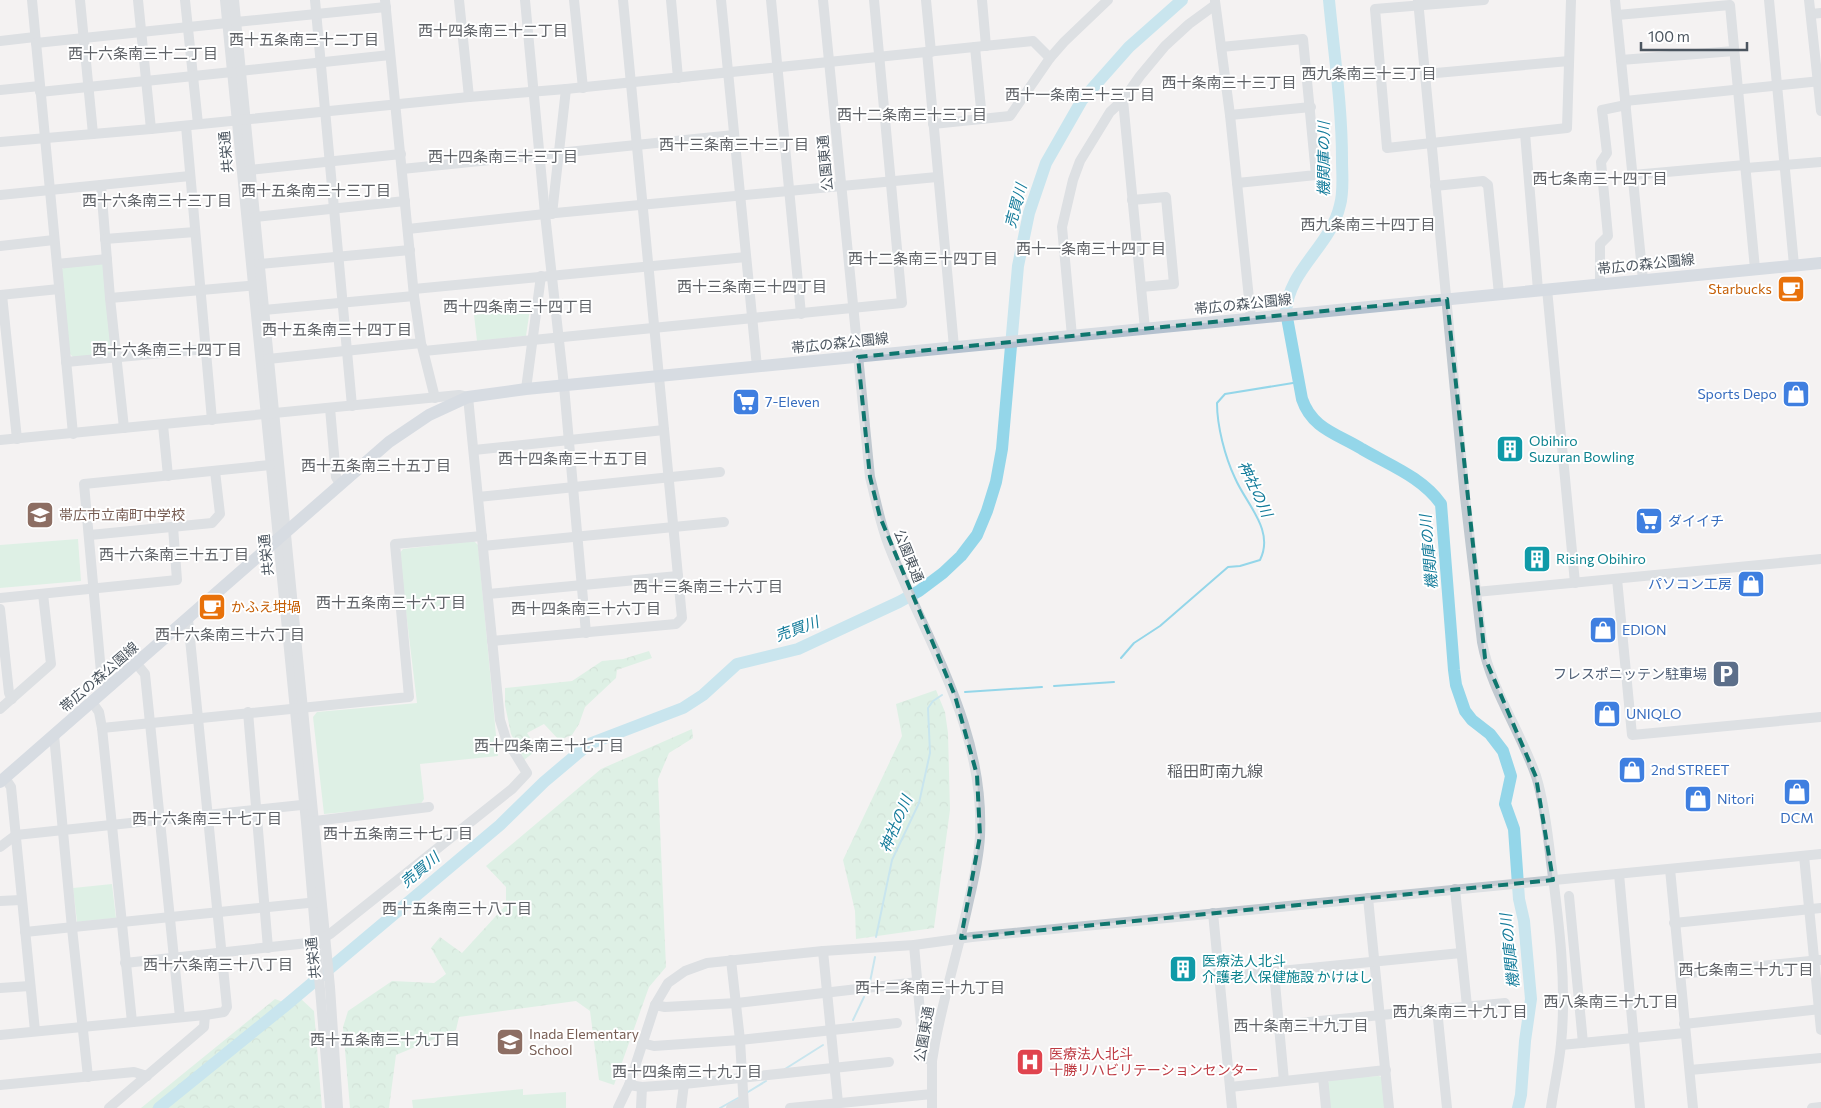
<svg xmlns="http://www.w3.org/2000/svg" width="1821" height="1108" viewBox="0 0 1821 1108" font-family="Commissioner,'Noto Sans JP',sans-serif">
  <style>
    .forest { fill: url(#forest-crowns) }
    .green { fill: #c4eed5 }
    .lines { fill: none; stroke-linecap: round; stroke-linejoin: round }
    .stream { stroke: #94d6e9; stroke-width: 2 }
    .river { stroke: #94d6e9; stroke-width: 12 }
    .minor { stroke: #c1c9d0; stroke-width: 10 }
    .major { stroke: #b4c1cf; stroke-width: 12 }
    .marked { fill: none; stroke: #0f766e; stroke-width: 4; stroke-dasharray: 10 6; stroke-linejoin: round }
    .labels { text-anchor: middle; stroke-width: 4; stroke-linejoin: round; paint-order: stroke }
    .street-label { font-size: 14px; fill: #4b555f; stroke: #fff }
    .food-label { font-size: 14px; fill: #c56008; stroke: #fff; text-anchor: end }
    .shop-label { font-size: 14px; fill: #366cbe; stroke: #fff; text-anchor: start }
    .culture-label { font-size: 14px; fill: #0d838f; stroke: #fff; text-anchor: start }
    .education-label { font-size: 14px; fill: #785e54; stroke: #fff; text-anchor: start }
    .service-label { font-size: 14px; fill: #4e5e75; stroke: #fff; text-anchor: end }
    .health-label { font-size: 14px; fill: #be3a42; stroke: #fff; text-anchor: start }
    .neighbourhood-label { font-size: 15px; fill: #5f6267; stroke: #fff }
    .water-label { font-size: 15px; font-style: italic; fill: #137b9a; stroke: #fff }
    .quarter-label { font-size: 16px; fill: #5f6267; stroke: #fff }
  </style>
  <defs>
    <pattern id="forest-crowns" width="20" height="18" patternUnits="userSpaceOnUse" patternTransform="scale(1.25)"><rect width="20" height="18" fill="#c4eed5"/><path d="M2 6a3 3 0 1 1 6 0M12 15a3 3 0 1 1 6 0" fill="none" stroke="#aaceb9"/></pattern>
  </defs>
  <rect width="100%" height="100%" fill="#f4f2f2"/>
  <!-- forest -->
  <g class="forest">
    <path d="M649,651l3,7 -35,12 -1,8 -31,29 -6,17 -7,11 -13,5 -15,-16 -17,9 11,16 -14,11 -13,-26 -6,-29v-17l67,-7 30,-20 21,-2z"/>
    <path d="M936,690l9,22 3,21 2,77 -16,118 -78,11 -1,-28 -12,-51 59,-124 -6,-32z"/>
    <path d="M692,729l1,9 -24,15 -11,26 8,188 -17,20 -35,98 -15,-5 -9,-69 -14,-10 -117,16 -3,13 -60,25 -7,53h-39l-7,-81 5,-16 44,-30 42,2 12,-9 -15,-26 9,-11 22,16 44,-48v-18l-20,-21 115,-97z"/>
    <path d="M300,998l14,13 8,97h-181l134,-109 16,6z"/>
  </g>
  <!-- green -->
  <g class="green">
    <path d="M101,263l4,3 7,85 -3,3 -34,5 -5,-5 -9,-84 4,-3z"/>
    <path d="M530,309l-4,27 -49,5 -3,-26z"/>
    <path d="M78,539l3,42 -81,7v-43z"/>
    <path d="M474,541l4,4 20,211 -78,8 4,35 -4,6 -96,9 -11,-97 4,-5 100,-9 -18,-149 4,-5z"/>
    <path d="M112,884l4,34 -39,4 -4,-34z"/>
    <path d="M1379,1076l4,2 3,30h-56l-3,-24 4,-5z"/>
    <path d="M523,1089v6l43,-3v16h-153l-1,-8z"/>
  </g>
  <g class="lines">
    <!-- stream -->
    <g class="stream">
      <path d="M1121,658l13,-15 26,-17 68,-59 12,-1 20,-6c15,-30 -14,-56 -25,-82 -10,-21 -18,-52 -18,-75l8,-9 74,-12"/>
      <path d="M1054,686l60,-4"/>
      <path d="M965,692l77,-5"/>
      <path d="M876,937l16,-77 27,-57 11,-50 -2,-45 5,-7 9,-6"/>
      <path d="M870,982l5,-25"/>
      <path d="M853,1020l11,-23"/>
      <path d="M785,1069l38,-24"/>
      <path d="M748,1092l18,-11"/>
      <path d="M720,1108l18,-10"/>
    </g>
    <!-- river -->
    <g class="river">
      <path d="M1329,0c5,53 13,107 13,160 0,15 2,31 -2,45 -9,41 -52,65 -54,107l16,87c10,30 36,35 60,50 27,16 60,28 79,55l13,166 2,15 9,26 7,9 18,14 13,17 8,25 -6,28 9,25 5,70 5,22 7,78 -6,42 -4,54 -3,13"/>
      <path d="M159,1108l126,-102 215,-181 44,-43 45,-38 94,-36 20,-13 34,-31 61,-15 101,-47 20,-11 24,-18 18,-17 16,-21 10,-24 9,-29 6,-33 16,-183 11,-53 17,-50 36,-63 47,-53 53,-47"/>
    </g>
    <!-- minor -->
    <g class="minor">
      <path d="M32,0l41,434"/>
      <path d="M80,0l13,134"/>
      <path d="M138,0l13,129"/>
      <path d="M185,0l13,124"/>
      <path d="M225,0l81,822 24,286"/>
      <path d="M234,0l96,987 8,121"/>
      <path d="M315,0l37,406"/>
      <path d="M459,0l10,97"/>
      <path d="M525,0l20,214 19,172 22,247"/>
      <path d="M574,0l9,88"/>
      <path d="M671,0l7,78"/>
      <path d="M721,0l36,367"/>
      <path d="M771,0l30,314"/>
      <path d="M823,0l47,477c6,23 10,47 19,69 38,97 96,182 91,290 -1,21 -6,43 -11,64 -10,48 -25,95 -34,143l-3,18v47"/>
      <path d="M926,0l5,52"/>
      <path d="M982,0l4,46"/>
      <path d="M1418,0l47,497 17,145c9,48 38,88 54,134 8,25 12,59 15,86 8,60 16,122 10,182 -2,21 -7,43 -10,64"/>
      <path d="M1484,0l-109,9 12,139 180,-20 4,-128"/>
      <path d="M1615,0l28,280"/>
      <path d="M1769,0l25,265"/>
      <path d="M1809,0l12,111"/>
      <path d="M1215,1l15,114 21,203"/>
      <path d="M1811,14l10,-1"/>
      <path d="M1617,15l113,-10 25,264"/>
      <path d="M236,22l150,-15"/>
      <path d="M0,41l35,-4"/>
      <path d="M36,43l191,-20"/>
      <path d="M975,47l7,72"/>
      <path d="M1221,47l82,-8 13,136 -79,8"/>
      <path d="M927,52l27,295"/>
      <path d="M1621,60l113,-9"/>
      <path d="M240,71l150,-16"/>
      <path d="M1425,74l144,-13"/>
      <path d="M0,90l40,-4"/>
      <path d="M40,92l192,-20"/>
      <path d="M1123,100l22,229"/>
      <path d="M1625,101l196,-20"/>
      <path d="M1230,115l81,-8"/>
      <path d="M933,124l77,-8 40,-58 14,-16 44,-42"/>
      <path d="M186,126l26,294"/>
      <path d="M1525,133l13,157"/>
      <path d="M0,142l151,-13 318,-32 97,-8 467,-48 17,17"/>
      <path d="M1746,168l75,-6"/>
      <path d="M402,169l332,-34"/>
      <path d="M250,170l151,-16"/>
      <path d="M1633,175l112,-10"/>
      <path d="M101,185l9,113 14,130"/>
      <path d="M1435,186l48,-5 5,4 11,109"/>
      <path d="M0,195l190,-19"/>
      <path d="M1132,200l34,-3 8,87 -33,3"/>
      <path d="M552,214l14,-125"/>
      <path d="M255,217l150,-16"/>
      <path d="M408,229l137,-15 392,-37"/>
      <path d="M105,239l90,-7"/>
      <path d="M0,246l54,-6"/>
      <path d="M57,264l50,-5"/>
      <path d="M260,264l150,-14"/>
      <path d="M1600,284v-40l8,-8 -7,-74 6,-9 -5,-43 24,-5"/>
      <path d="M414,289l332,-32"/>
      <path d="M1547,289l28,294"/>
      <path d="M0,295l59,-6"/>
      <path d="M2,295l15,144"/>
      <path d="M110,298l149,-13"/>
      <path d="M264,310l150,-14"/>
      <path d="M1072,336l-10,-109 11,-47 7,-19 30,-49 13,-12 17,-24 25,-30 24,-22 26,-19"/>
      <path d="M422,346l13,52"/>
      <path d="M424,351l478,-48 -28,-303"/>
      <path d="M268,359l153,-16 -7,-47 -29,-296"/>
      <path d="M66,362l140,-13"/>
      <path d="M526,389l15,-113"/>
      <path d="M330,408l6,69 4,7"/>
      <path d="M163,425l5,51"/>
      <path d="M0,440l459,-45 9,2 32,323 6,19 21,34 -15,16 -182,145 -13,8 -192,21"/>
      <path d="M474,450l190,-20"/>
      <path d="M478,497l242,-25"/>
      <path d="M90,535l122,-12 8,-9 -5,-43"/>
      <path d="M483,546l241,-24"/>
      <path d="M1617,579l15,156 189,-18"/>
      <path d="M1476,592l345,-33"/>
      <path d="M488,594l190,-18"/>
      <path d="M0,598l177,-18 -4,-53"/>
      <path d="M0,609l9,84 3,6"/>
      <path d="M492,641l184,-17 6,-6 -59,-618"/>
      <path d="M136,663l9,11 35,343"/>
      <path d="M111,686l-10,-14 -17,-188 186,-19"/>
      <path d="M92,702l7,10 3,16 30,294"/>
      <path d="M0,709l51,-45 -8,-70"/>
      <path d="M248,712l20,236"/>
      <path d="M102,728l307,-31 -14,-153 87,-8"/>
      <path d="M54,735l18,193 16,149"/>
      <path d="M5,778l6,9 24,244"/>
      <path d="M307,822l122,-15"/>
      <path d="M0,847l16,-12 295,-31"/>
      <path d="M1804,856l17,174"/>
      <path d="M1670,869l23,239"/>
      <path d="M1619,874l21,234"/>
      <path d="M1455,889l12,117"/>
      <path d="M1569,896l14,147"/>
      <path d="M1368,898l21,210"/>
      <path d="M0,901l21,-1"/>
      <path d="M1213,913l19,195"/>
      <path d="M1674,923l147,-15"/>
      <path d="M25,932l293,-30"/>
      <path d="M914,945l10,112 8,4"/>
      <path d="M823,951l15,152"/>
      <path d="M731,960l9,80 4,68"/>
      <path d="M1274,972l10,109"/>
      <path d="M1680,974l140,-14"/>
      <path d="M1219,977l242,-24"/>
      <path d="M0,988l30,-2"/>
      <path d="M655,1005l10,2 72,-4 181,-21"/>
      <path d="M1437,1009l10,99"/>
      <path d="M1684,1024l137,-15"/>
      <path d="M1278,1025l227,-22"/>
      <path d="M0,1035l205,-20 19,-3 3,-5 -39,-388"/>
      <path d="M642,1043l12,3 86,-6 157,-17"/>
      <path d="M1561,1045l124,-12"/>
      <path d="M1690,1070l131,-12"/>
      <path d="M1323,1077l3,31"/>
      <path d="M0,1085l134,-13 13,4"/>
      <path d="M629,1085l13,2 42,-3 205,-22"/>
      <path d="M1230,1087l156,-17"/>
      <path d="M109,1108l95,-81 1,-12"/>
      <path d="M618,1108l11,-23 26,-80 13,-22 17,-12 22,-8 116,-12 91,-6 58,-8 849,-83"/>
      <path d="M641,1108l1,-21"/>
      <path d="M681,1108l3,-24"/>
      <path d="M731,1108l12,-6"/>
      <path d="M790,1108l142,-14"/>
      <path d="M1812,1108l9,-1"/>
    </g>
    <!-- major -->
    <path class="major" d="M0,782l389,-340 40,-27 39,-18 58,-8 1295,-126"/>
  </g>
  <!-- marked area -->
  <path d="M0 0H1821V1108H0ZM1447,299l38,359 51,119 17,103 -592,58 19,-102 -3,-61 -22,-79 -75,-179 -10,-40 -12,-120z" fill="#f4f2f2" fill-opacity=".55" fill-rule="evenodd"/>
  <path class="marked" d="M1447,299l38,359 51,119 17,103 -592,58 19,-102 -3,-61 -22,-79 -75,-179 -10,-40 -12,-120z"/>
  <!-- icons -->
  <defs>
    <g id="cafe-square" transform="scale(1.4375)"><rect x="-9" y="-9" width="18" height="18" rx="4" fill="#e8710a" stroke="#fff"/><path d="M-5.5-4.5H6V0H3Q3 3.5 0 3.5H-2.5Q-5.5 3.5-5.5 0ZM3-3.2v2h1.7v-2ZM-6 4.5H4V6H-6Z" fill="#fff"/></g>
    <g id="shop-square" transform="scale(1.4375)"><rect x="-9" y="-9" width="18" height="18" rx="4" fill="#3f7fe0" stroke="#fff"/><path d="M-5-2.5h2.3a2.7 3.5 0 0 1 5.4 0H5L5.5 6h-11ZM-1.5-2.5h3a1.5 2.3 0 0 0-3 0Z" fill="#fff"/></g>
    <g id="supermarket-square" transform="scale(1.4375)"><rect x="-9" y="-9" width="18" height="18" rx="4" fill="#3f7fe0" stroke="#fff"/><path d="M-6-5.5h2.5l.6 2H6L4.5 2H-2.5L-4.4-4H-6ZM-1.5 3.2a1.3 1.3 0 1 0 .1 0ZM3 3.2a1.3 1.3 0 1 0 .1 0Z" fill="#fff"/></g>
    <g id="building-square" transform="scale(1.4375)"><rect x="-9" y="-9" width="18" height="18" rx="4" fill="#0f9aa8" stroke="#fff"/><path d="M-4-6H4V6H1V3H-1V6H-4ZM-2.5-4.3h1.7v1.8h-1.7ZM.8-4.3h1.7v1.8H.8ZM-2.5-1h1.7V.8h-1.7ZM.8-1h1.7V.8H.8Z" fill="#fff"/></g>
    <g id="school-square" transform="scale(1.4375)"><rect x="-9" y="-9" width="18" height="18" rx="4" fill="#8d6e63" stroke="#fff"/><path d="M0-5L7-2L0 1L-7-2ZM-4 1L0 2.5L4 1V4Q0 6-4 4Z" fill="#fff"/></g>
    <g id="parking-square" transform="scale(1.4375)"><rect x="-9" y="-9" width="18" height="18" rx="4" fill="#5c6f8a" stroke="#fff"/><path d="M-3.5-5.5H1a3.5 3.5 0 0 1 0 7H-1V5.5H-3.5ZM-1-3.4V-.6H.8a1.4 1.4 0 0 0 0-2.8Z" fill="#fff"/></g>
    <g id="hospital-square" transform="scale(1.4375)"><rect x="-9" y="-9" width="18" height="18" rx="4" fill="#e0444e" stroke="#fff"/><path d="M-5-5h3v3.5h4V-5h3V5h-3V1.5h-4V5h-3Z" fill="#fff"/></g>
  </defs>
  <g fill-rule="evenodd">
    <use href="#cafe-square" x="1791" y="289"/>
    <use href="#shop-square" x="1796" y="394"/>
    <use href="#supermarket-square" x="746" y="402"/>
    <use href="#building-square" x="1510" y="449"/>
    <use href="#school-square" x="40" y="515"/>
    <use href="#supermarket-square" x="1649" y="521"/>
    <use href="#building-square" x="1537" y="559"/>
    <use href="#shop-square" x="1751" y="584"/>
    <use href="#cafe-square" x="212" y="607"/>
    <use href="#shop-square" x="1603" y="630"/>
    <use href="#parking-square" x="1726" y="674"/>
    <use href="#shop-square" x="1607" y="714"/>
    <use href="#shop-square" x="1632" y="770"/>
    <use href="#shop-square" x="1797" y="792"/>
    <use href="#shop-square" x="1698" y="799"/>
    <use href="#building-square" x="1183" y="969"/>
    <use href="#school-square" x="510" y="1042"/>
    <use href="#hospital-square" x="1030" y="1062"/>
  </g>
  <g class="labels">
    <!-- street labels -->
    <g class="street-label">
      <text transform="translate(226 152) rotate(-95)" y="5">共栄通</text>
      <text transform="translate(825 163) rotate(-95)" y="5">公園東通</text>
      <text transform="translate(1646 264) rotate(-6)" y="5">帯広の森公園線</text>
      <text transform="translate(1243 304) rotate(-6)" y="5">帯広の森公園線</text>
      <text transform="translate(840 343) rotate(-6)" y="5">帯広の森公園線</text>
      <text transform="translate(266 555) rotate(-96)" y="5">共栄通</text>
      <text transform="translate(909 556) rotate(68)" y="5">公園東通</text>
      <text transform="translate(99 677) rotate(-41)" y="5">帯広の森公園線</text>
      <text transform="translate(313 958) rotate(-96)" y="5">共栄通</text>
      <text transform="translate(924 1034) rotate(-80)" y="5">公園東通</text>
    </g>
    <!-- food labels -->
    <g class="food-label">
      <text x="1772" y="294">Starbucks</text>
      <text x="231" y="612" text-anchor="start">かふえ坩堝</text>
    </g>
    <!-- shop labels -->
    <g class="shop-label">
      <text x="1777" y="399" text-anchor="end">Sports Depo</text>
      <text x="765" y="407">7-Eleven</text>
      <text x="1668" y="526">ダイイチ</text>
      <text x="1732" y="589" text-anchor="end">パソコン工房</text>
      <text x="1622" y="635">EDION</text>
      <text x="1626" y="719">UNIQLO</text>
      <text x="1651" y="775">2nd STREET</text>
      <text x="1717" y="804">Nitori</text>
      <text x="1797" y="823" text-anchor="middle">DCM</text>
    </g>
    <!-- culture labels -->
    <g class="culture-label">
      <text x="1529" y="446">Obihiro<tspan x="1529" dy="16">Suzuran Bowling</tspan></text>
      <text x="1556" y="564">Rising Obihiro</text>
      <text x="1202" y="966">医療法人北斗<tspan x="1202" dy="16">介護老人保健施設 かけはし</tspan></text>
    </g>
    <!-- education labels -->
    <g class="education-label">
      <text x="59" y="520">帯広市立南町中学校</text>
      <text x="529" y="1039">Inada Elementary<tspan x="529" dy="16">School</tspan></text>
    </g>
    <!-- service labels -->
    <g class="service-label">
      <text x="1707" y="679">フレスポニッテン駐車場</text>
    </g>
    <!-- health labels -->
    <g class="health-label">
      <text x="1049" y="1059">医療法人北斗<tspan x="1049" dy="16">十勝リハビリテーションセンター</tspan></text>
    </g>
    <!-- neighbourhood labels -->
    <g class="neighbourhood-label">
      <text x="493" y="36">西十四条南三十二丁目</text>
      <text x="304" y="45">西十五条南三十二丁目</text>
      <text x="143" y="59">西十六条南三十二丁目</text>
      <text x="1369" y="79">西九条南三十三丁目</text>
      <text x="1229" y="88">西十条南三十三丁目</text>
      <text x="1080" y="100">西十一条南三十三丁目</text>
      <text x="912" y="120">西十二条南三十三丁目</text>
      <text x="734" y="150">西十三条南三十三丁目</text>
      <text x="503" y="162">西十四条南三十三丁目</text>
      <text x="1600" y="184">西七条南三十四丁目</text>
      <text x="316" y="196">西十五条南三十三丁目</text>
      <text x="157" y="206">西十六条南三十三丁目</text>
      <text x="1368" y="230">西九条南三十四丁目</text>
      <text x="1091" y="254">西十一条南三十四丁目</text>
      <text x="923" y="264">西十二条南三十四丁目</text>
      <text x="752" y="292">西十三条南三十四丁目</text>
      <text x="518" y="312">西十四条南三十四丁目</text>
      <text x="337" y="335">西十五条南三十四丁目</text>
      <text x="167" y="355">西十六条南三十四丁目</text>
      <text x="573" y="464">西十四条南三十五丁目</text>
      <text x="376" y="471">西十五条南三十五丁目</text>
      <text x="174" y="560">西十六条南三十五丁目</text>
      <text x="708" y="592">西十三条南三十六丁目</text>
      <text x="391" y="608">西十五条南三十六丁目</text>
      <text x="586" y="614">西十四条南三十六丁目</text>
      <text x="230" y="640">西十六条南三十六丁目</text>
      <text x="549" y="751">西十四条南三十七丁目</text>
      <text x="207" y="824">西十六条南三十七丁目</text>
      <text x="398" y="839">西十五条南三十七丁目</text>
      <text x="457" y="914">西十五条南三十八丁目</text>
      <text x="218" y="970">西十六条南三十八丁目</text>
      <text x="1746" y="975">西七条南三十九丁目</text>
      <text x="930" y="993">西十二条南三十九丁目</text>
      <text x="1611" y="1007">西八条南三十九丁目</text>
      <text x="1460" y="1017">西九条南三十九丁目</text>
      <text x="1301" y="1031">西十条南三十九丁目</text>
      <text x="385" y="1045">西十五条南三十九丁目</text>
      <text x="687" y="1077">西十四条南三十九丁目</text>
    </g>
    <!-- water labels -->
    <g class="water-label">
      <text transform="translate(1324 159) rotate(-90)" y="5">機関庫の川</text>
      <text transform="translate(1016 206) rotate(-75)" y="5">売買川</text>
      <text transform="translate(1255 489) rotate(65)" y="5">神社の川</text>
      <text transform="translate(1429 552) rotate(-95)" y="5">機関庫の川</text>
      <text transform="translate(797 629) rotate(-20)" y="5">売買川</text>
      <text transform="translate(896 824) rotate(-67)" y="5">神社の川</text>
      <text transform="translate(420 870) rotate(-40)" y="5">売買川</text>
      <text transform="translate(1510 951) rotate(-96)" y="5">機関庫の川</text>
    </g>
    <!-- quarter labels -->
    <g class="quarter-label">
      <text x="1215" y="777">稲田町南九線</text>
    </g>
  </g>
  <!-- scale -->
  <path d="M1641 42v8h106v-8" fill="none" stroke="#4b555f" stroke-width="2.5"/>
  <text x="1648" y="42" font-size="15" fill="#4b555f" stroke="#ffffff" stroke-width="4" paint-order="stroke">100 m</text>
</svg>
